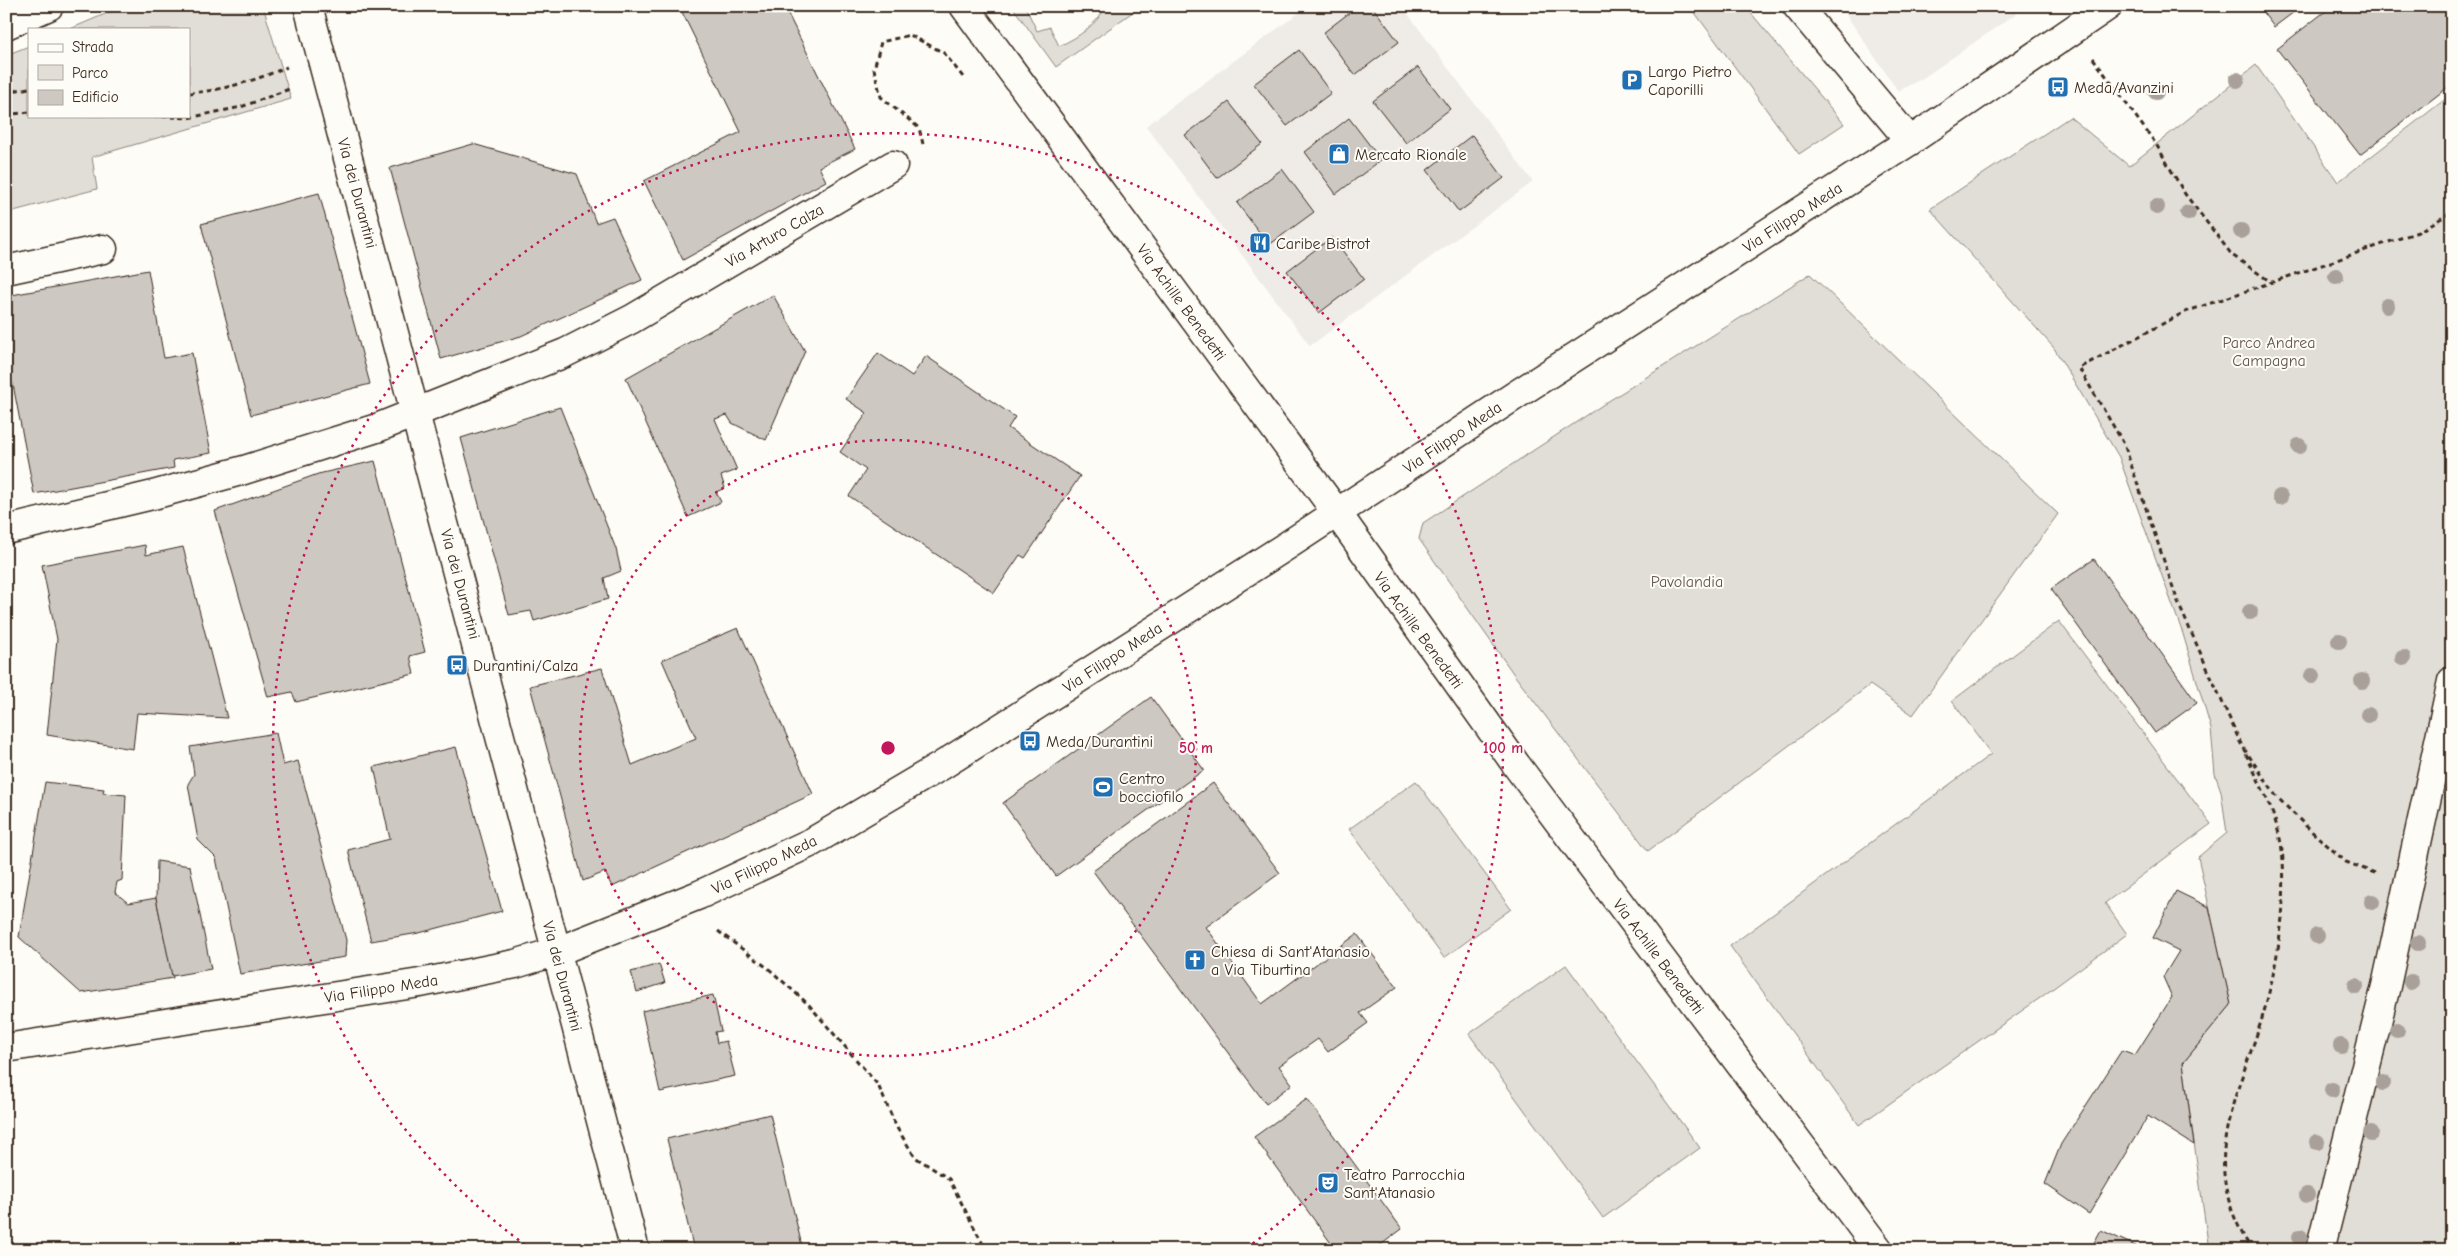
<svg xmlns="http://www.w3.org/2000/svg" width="2458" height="1256" viewBox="0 0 2458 1256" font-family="'Comic Neue',sans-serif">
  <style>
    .built { fill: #efece7 }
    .green { fill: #e1ded7; stroke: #8e847a }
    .building { fill: #cdc8c2; stroke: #3b2a1e }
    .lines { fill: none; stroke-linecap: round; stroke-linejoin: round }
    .street-casing { stroke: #3b2a1e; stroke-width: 31 }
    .secondary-casing { stroke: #3b2a1e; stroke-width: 31 }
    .path { stroke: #3b2a1e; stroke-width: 3; stroke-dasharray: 5 4; stroke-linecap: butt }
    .street { stroke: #fdfcf7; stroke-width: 28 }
    .secondary { stroke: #fdfcf7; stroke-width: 28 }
    .tree { fill: #a9a199 }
    .ring { fill: none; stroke: #c2185b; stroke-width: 2.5; stroke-dasharray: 2.5 5 }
    .labels { text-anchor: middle; stroke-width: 4; stroke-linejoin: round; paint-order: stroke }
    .poi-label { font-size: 16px; fill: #3b2a1e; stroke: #fdfcf7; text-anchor: start }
    .street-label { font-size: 16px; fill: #3b2a1e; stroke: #fdfcf7 }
    .park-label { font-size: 16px; fill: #64574c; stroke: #fdfcf7 }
    .centre { fill: #c2185b; stroke: #fdfcf7; stroke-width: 2.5 }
    .ring-label { font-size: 15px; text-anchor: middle; font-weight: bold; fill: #c2185b; stroke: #fdfcf7; stroke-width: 4; stroke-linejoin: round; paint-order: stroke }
  </style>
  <rect width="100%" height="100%" fill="#fdfcf7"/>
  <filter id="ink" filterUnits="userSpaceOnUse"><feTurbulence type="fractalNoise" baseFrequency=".02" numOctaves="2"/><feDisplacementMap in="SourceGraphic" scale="10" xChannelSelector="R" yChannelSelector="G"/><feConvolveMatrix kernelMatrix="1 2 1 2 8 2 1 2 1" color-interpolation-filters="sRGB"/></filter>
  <g filter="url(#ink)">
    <!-- built -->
    <g class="built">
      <path d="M1308,6h94l131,176 -223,164 -164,-220z"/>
      <path d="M1840,6h187l-104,72 -25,13z"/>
    </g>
    <!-- green -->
    <g class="green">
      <path d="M124,6h139l28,93 -199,58 5,32 -91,24v-158l23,-9v70h160v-87h-119z"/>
      <path d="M1012,6h13l12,25 13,-4 9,19c22,-10 35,-20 48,-40h34l-85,61z"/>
      <path d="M1690,6h55l99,118 -45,30z"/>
      <path d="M2256,65l82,117 114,-88v1156h-243l-26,-187 48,-58 -33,-148 29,-24 -6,-42 -6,-17 -4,-45 -28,-95 -64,-177 -65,-109 -124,-139 140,-92 59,49z"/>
      <path d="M1810,274l248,240 -145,201 -43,-30 -222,166 -133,-175 -96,-137 4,-16 184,-121z"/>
      <path d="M2059,621l152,203 -106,79 22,31 -87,64 -181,127 -129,-179 261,-192 -39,-53z"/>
      <path d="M1416,781l95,128 -67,49 -95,-129z"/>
      <path d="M1566,965l134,183 -97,70 -134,-184z"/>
    </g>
    <!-- building -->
    <g class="building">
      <path d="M679,6h105l71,143 -36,18 7,14 -143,79 -39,-79 97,-49z"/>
      <path d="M1358,6h14l27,36 -44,33 -32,-42z"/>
      <path d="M2258,6h44l-28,21z"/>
      <path d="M2332,6h120v78l-92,71 -83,-106z"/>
      <path d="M1299,50l32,43 -44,33 -33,-42z"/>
      <path d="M1418,67l32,42 -44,34 -33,-42z"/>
      <path d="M1229,102l33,42 -45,34 -32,-43z"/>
      <path d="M1349,118l32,42 -45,34 -31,-42z"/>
      <path d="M1472,135l32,43 -45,34 -32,-42z"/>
      <path d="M473,144l104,30 19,49 17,-6 29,63 -121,56 -80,23 -51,-191z"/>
      <path d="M1282,169l32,43 -45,33 -32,-42z"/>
      <path d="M319,193l51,191 -119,31 -50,-191z"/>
      <path d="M1332,237l32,42 -45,34 -32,-42z"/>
      <path d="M148,270l16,88 28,-5 19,100 -38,7 1,8 -140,26 -28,-146v-52z"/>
      <path d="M773,295l32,56 -39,89 -34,-17 -5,-8 -12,4 22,51 -16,6 4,12 -9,4 5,10 -33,15 -62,-139z"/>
      <path d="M878,353l34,23 14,-20 89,61 -7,11 72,48 -55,82 -5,-3 -26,38 -145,-97 17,-26 -26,-18 27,-39 -21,-14z"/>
      <path d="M560,407l56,142 5,22 -17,7 4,21 -74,22 -3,-10 -22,4 -48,-177z"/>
      <path d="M375,461l50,191 -15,4 4,18 -118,28 -4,-10 -24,5 -53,-186 103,-37z"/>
      <path d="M145,545l1,10 37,-8 44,171 -90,-5 -4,36 -86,-14 10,-96 -15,-74z"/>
      <path d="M2094,559l103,144 -42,30 -104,-144z"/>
      <path d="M738,628l75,166 -201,93 -7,-15 -22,9 -53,-195 72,-18 30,97 64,-27 -34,-78z"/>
      <path d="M1151,697l53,73 -148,106 -53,-73z"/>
      <path d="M276,733l7,32 15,-4 48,179 -1,17 -105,17 -24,-116 -18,-18 -10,-56 6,-10 -4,-27z"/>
      <path d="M456,747l46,164 -83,22 -48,8 -23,-91 42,-11 -16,-72z"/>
      <path d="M45,782l59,7 -1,4 23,2 -4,85 -5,2 -2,10 13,11 28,-5 17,80 -92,15 -62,-56z"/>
      <path d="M1213,783l67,90 -74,54 56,77 95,-70 40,53 -37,26 8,10 -40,29 -10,-13 -39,27 13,18 -26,20 -173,-233z"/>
      <path d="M157,861l33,5 21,103 -39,7 -16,-78z"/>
      <path d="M2176,891l33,16 22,98 -48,58 11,82 -46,-29 -59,98 -44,-30 16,-40 61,-94 13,5 37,-58 -9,-20 16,-26 -26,-13z"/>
      <path d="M659,964l6,19 -28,9 -6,-20z"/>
      <path d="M713,995l8,36 -6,1 2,11 9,-2 9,35 -75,16 -18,-81z"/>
      <path d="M1307,1099l95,130 -28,21h-38l-82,-113z"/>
      <path d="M770,1114l33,136h-109l-27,-111z"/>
      <path d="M2101,1230l43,20h-54z"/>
    </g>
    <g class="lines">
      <!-- street casing -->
      <g class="street-casing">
        <g id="street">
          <path d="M964,6l373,507 180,253 362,484"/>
          <path d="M1797,6l113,135"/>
          <path d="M6,25l43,-19"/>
          <path d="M6,270l97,-21"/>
          <path d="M6,530l147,-35 91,-25 133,-42 188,-75 67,-34 261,-154"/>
          <path d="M6,1048l414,-65 95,-19 43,-13 141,-56 113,-53 129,-76 347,-221 231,-152 391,-252 198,-135"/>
          <path d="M2320,1250l66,-264 66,-305"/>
        </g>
      </g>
      <!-- secondary casing -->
      <g class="secondary-casing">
        <path id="secondary" d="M308,6l327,1244"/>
      </g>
      <!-- path -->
      <g class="path">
        <path d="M2093,58l63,86 29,50 47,61 39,27"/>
        <path d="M6,92l23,-4"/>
        <path d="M189,93c32,-2 68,-13 98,-26"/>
        <path d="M6,115l23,-3"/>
        <path d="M153,116l35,2 53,-11 51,-19"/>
        <path d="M923,144l-4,-16 -38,-31 -7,-28 7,-27 29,-7 34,18 19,24"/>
        <path d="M2246,754c16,35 35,68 37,107 3,49 -5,99 -18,147 -25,89 -72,151 -13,242"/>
        <path d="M2375,873l-29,-11 -36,-32 -34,-34 -35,-52 -62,-139 -55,-161 -45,-76 106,-56 233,-80 34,-20"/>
        <path d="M2444,892l8,2"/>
        <path d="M718,931l51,38 40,36 69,80 19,43 18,29 34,22 37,71"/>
      </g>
      <!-- street -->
      <use href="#street" class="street"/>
      <!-- secondary -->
      <use href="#secondary" class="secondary"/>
    </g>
    <!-- trees -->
    <g class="tree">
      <circle cx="2237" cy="80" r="8"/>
      <circle cx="2156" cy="92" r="8"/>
      <circle cx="2157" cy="207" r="8"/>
      <circle cx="2188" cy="213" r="8"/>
      <circle cx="2241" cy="231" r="8"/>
      <circle cx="2336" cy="276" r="8"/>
      <circle cx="2387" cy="306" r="8"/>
      <circle cx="2299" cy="446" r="8"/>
      <circle cx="2280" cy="497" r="8"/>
      <circle cx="2250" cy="612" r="8"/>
      <circle cx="2339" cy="641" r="8"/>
      <circle cx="2403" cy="658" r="8"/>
      <circle cx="2312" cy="676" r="8"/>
      <circle cx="2362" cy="681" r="8"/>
      <circle cx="2368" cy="715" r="8"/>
      <circle cx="2372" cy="902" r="8"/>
      <circle cx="2317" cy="936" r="8"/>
      <circle cx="2418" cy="943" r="8"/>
      <circle cx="2411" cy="982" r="8"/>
      <circle cx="2356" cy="986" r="8"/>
      <circle cx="2397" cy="1030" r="8"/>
      <circle cx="2341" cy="1046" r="8"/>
      <circle cx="2383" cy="1083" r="8"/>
      <circle cx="2332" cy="1090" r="8"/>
      <circle cx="2371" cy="1133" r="8"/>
      <circle cx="2317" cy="1142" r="8"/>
      <circle cx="2307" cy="1195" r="8"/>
      <circle cx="2300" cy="1237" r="8"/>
    </g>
  </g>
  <!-- distance rings -->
  <g class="ring">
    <circle cx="888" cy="748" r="308"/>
    <path d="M531 1249A615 615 0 1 1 1245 1249"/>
  </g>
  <!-- icons -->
  <defs>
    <g id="parking-square" transform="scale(1.125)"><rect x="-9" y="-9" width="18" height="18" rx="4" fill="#1f6fb2" stroke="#fdfcf7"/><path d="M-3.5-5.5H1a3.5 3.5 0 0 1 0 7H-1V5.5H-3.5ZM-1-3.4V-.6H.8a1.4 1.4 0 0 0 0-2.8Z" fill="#fff"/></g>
    <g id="bus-square" transform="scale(1.125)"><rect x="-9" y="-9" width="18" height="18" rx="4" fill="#1f6fb2" stroke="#fdfcf7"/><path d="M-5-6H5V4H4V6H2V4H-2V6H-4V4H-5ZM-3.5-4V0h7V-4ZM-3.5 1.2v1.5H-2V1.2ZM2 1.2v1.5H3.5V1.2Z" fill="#fff"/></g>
    <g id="shop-square" transform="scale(1.125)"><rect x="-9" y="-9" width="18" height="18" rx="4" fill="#1f6fb2" stroke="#fdfcf7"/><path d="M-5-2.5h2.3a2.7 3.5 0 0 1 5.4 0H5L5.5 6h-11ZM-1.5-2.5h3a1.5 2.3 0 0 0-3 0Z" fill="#fff"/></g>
    <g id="restaurant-square" transform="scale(1.125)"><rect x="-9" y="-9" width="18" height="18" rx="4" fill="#1f6fb2" stroke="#fdfcf7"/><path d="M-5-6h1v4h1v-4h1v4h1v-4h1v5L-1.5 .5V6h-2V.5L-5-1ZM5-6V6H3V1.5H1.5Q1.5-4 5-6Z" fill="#fff"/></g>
    <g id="stadium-square" transform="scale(1.125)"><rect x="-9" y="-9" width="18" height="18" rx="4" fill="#1f6fb2" stroke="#fdfcf7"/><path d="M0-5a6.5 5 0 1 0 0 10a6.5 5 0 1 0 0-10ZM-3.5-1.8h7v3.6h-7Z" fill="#fff"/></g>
    <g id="church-square" transform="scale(1.125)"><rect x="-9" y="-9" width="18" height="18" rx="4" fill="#1f6fb2" stroke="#fdfcf7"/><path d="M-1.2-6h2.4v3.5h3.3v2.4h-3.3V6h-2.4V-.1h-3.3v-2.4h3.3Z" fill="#fff"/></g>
    <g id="theatre-square" transform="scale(1.125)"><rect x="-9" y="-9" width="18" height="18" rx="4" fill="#1f6fb2" stroke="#fdfcf7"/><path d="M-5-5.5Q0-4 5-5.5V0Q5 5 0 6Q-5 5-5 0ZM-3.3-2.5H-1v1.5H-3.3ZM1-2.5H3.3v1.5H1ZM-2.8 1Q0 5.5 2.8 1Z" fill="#fff"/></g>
  </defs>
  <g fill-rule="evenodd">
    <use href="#parking-square" x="1632" y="80"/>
    <use href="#bus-square" x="2058" y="87"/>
    <use href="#shop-square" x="1339" y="154"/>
    <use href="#restaurant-square" x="1260" y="243"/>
    <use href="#bus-square" x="457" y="665"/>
    <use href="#bus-square" x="1030" y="741"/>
    <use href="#stadium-square" x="1103" y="787"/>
    <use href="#church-square" x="1195" y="960"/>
    <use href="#theatre-square" x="1328" y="1183"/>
  </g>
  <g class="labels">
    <!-- poi labels -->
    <g class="poi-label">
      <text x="1648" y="77">Largo Pietro<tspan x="1648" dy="18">Caporilli</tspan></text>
      <text x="2074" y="93">Meda/Avanzini</text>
      <text x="1355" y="160">Mercato Rionale</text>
      <text x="1276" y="249">Caribe Bistrot</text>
      <text x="473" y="671">Durantini/Calza</text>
      <text x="1046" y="747">Meda/Durantini</text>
      <text x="1119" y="784">Centro<tspan x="1119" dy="18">bocciofilo</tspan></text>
      <text x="1211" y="957">Chiesa di Sant'Atanasio<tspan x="1211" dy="18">a Via Tiburtina</tspan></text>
      <text x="1344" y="1180">Teatro Parrocchia<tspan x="1344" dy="18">Sant'Atanasio</tspan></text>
    </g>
    <!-- street labels -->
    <g class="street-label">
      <text transform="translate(358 193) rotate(75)" y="6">Via dei Durantini</text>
      <text transform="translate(1792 217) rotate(-33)" y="6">Via Filippo Meda</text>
      <text transform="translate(774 235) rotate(-30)" y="6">Via Arturo Calza</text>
      <text transform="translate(1182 302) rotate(54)" y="6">Via Achille Benedetti</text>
      <text transform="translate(1452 437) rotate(-34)" y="6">Via Filippo Meda</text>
      <text transform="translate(461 584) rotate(75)" y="6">Via dei Durantini</text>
      <text transform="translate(1419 630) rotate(54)" y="6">Via Achille Benedetti</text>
      <text transform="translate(1112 657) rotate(-33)" y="6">Via Filippo Meda</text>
      <text transform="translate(764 864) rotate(-26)" y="6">Via Filippo Meda</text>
      <text transform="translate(1659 956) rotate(53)" y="6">Via Achille Benedetti</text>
      <text transform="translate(563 976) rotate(75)" y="6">Via dei Durantini</text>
      <text transform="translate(381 988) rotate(-9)" y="6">Via Filippo Meda</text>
    </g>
    <!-- park labels -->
    <g class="park-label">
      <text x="2269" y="348">Parco Andrea<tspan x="2269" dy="18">Campagna</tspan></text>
      <text x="1687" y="587">Pavolandia</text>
    </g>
  </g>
  <circle cx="888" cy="748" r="8" class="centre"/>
  <g class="ring-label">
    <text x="1196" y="753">50 m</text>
    <text x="1503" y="753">100 m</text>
  </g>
  <!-- margin -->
  <rect width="2458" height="1256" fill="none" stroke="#fdfcf7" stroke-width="25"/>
  <rect x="12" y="12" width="2433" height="1231" fill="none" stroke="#3b2a1e" stroke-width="2" filter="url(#ink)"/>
  <!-- legend -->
  <rect x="28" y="28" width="162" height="90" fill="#fdfcf7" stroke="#afa8a0"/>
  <rect x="38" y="44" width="25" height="8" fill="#fdfcf7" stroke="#afa8a0"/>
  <text x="72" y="52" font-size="15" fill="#3b2a1e">Strada</text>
  <rect x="38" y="65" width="25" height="15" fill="#e1ded7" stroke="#afa8a0"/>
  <text x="72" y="78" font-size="15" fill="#3b2a1e">Parco</text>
  <rect x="38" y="90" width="25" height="15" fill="#cdc8c2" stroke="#afa8a0"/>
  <text x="72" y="102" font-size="15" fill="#3b2a1e">Edificio</text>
</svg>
